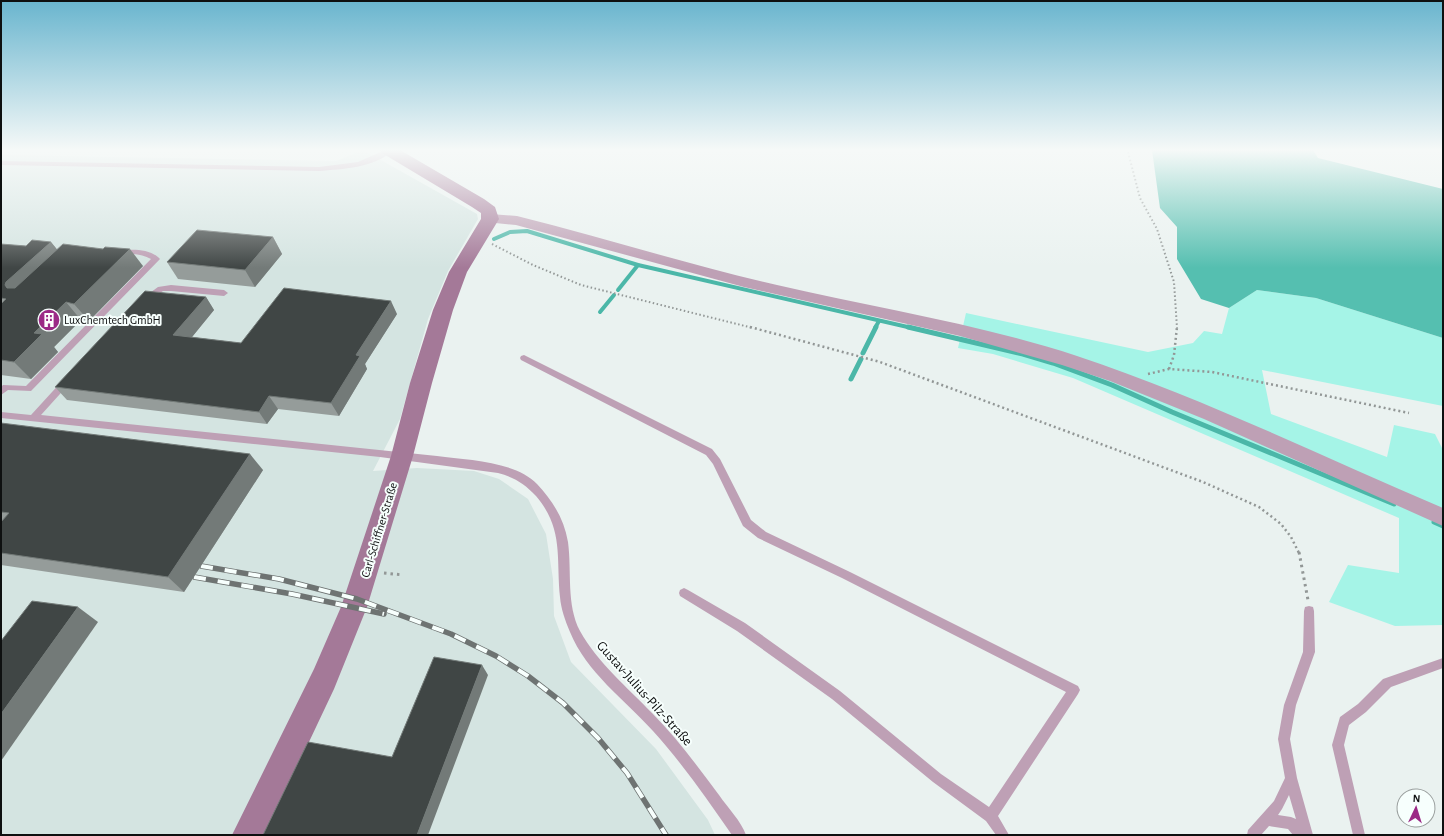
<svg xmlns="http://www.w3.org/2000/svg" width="1444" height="836" viewBox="0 0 1444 836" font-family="'Alegreya Sans',sans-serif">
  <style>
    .built { fill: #d4e4e1 }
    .green { fill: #a5f4e7 }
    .forest { fill: #55bfb0 }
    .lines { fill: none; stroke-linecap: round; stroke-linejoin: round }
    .stream-far1 { stroke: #4bb7a8; stroke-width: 4 }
    .stream { stroke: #4bb7a8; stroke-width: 5 }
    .path-far2 { stroke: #929796; stroke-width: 2; stroke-dasharray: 1.5 2.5; stroke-linecap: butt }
    .path-far1 { stroke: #929796; stroke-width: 2.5; stroke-dasharray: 2 3; stroke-linecap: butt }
    .path { stroke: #929796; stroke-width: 3; stroke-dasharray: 2.5 4; stroke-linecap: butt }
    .service { fill: #bea0b5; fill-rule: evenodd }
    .minor { fill: #bea0b5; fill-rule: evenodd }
    .secondary { fill: #a47998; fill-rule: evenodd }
    .rail-casing { stroke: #6e7372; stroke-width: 5.5 }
    .rail { stroke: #f7fffd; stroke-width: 4; stroke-dasharray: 12; stroke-linecap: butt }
    .wall { fill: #959c9a }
    .shaded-wall { fill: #737a78 }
    .building { fill: #404645; stroke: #737a78 }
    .labels { text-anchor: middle; stroke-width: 4; stroke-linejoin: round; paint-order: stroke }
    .poi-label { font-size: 12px; fill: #0e1010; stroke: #f7fffd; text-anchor: start }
    .street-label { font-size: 12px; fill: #0e1010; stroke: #f7fffd }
    .near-street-label { font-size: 14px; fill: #0e1010; stroke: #f7fffd }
  </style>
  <rect width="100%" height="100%" fill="#eaf2f0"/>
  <!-- built -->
  <path class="built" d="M363,150l114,64 1,5 -30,52 -20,48 -28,100 -27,52 44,-3 57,3 25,8 29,20 18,35 7,45 1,37 17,46 85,87 52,71 7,15h-714v-680l335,6z"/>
  <!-- green -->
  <path class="green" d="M1257,290l59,8 127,40v68l-181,-36 9,44 116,43 7,-32 41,9 8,16v175l-48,1 -66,-24 19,-37 51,8v-55l-326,-140 -80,-24 -35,-6 8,-35 182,39 45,-9 11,-12 18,3 7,-26z"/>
  <!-- forest -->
  <path class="forest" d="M1152,150h161l5,8 125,31v149l-127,-40 -59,-8 -28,18 -28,-9 -24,-40v-32l-17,-19z"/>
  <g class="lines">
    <!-- stream-far1 -->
    <g class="stream-far1">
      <path d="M494,239l16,-7 17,-1 111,34 274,63"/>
      <path d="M618,290l20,-25"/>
      <path d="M600,312l14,-17"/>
      <path d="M875,328l4,-7"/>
    </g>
    <!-- stream -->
    <g class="stream">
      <path d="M908,327l115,27 30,9 59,22 60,27 222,92"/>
      <path d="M863,353l13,-26"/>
      <path d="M851,379l10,-20"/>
      <path d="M1434,522l9,4"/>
    </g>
    <!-- path-far2 -->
    <g class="path-far2">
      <path d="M1128,152l12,46 17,31 17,53 3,46"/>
      <path d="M492,244l41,21 48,20 172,43"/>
    </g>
    <!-- path-far1 -->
    <g class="path-far1">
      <path d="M750,327l130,35 323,120 56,25 22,17 10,13 8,16"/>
      <path d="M1169,369l5,-14 3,-28"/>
      <path d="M1148,374l21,-5 43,3 197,41"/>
    </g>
    <!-- path -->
    <g class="path">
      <path d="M1299,552l9,48"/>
      <path d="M384,573l19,2"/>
    </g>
    <!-- service -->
    <g class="service">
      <path d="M385,150l7,1c-18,17 -50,18 -73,20l-318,-6v-4l318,6 39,-5z"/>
      <path d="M125,250c12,-1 27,0 35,9l-129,132 -23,-1 -7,5v-8l2,-2 23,1 125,-127c-9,-5 -19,-6 -30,-3l-4,-2z"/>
      <path d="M171,285l53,5 4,3 -4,3 -53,-5h-8l-16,10 -4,-3 15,-11z"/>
      <path d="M524,355l188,94 8,10 31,61 15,12 84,40 228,114 2,4 -2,4 -80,122 11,19h-13l-10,-14 -53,-39 -101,-83 -95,-68 -57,-35 -1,-3 1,-3 4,-2 4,2 57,33 95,68 101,83 48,33 77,-115 -224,-114 -84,-40 -15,-12 -30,-62 -7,-9 -185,-95 -1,-2 1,-2z"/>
      <path d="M66,379l4,3 -1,2 -28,31 396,41c30,4 78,5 100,28 16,17 27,35 31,58 4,30 -2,62 12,89 18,32 47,56 72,82 25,25 46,54 67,82 9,13 22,26 27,40h-14c-25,-36 -50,-72 -79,-104 -28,-31 -67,-59 -83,-99 -5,-12 -9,-23 -10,-35 -4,-39 4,-68 -24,-101 -11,-12 -22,-19 -38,-23l-118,-16 -379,-39v-6l30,3 32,-35z"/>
      <path d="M1309,606l4,1 1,4 1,41 -19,53 -6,34 7,39 16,57h-20l-5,-6 -19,-3 -8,9h-14l1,-5 26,-29 11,-23 -7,-39 6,-34 19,-53 1,-41 1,-4zM1289,795l7,24 -5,-2 -13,-2 4,-6z"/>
      <path d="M1443,658v10l-52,19 -25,25 -17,13 -5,20 21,90h-12l-21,-90 8,-28 18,-13 25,-25z"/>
    </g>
    <!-- minor -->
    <path class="minor" d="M490,214l27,2c87,22 173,49 260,69 100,23 202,39 300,71 126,42 244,100 366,152v18l-239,-107 -94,-38 -48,-16 -102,-29 -216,-49 -228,-62 -31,-3 -2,-3 2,-3z"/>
    <!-- secondary -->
    <path class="secondary" d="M380,150h20l84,49 11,8 4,12 -32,53 -14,38 -21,73 -19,73 -46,151 -33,82 -69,146h-33l82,-166 27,-62 50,-151 19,-73 23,-73 16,-38 32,-53v-6l-9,-6 -90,-54z"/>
    <!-- rail casing -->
    <g class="rail-casing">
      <g id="rail">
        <path d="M201,566l78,13 78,20 94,35 45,22 32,20 35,27 35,35 29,35 39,62"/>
        <path d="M194,577l98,17 92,20"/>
      </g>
    </g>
    <!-- rail -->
    <use href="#rail" class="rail"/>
  </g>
  <!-- wall -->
  <g class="wall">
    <path d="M273,237l9,17 -27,33 -77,-8 -11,-17z"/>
    <path d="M51,242l6,8 86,16 -54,55 -8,-1 -27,27 4,5 -27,27 -30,-4v-131l25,2z"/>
    <path d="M206,297l8,13 -22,27 49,6 156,-29 -32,50 2,5 -28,47 -61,-7 -11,15 -200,-24 -12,-13z"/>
    <path d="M1,423l262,47 -79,122 -183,-27z"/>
  </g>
  <!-- shaded-wall -->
  <g class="shaded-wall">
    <path d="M273,237l9,17 -27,33 -10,-17z"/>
    <path d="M51,242l14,17 -44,44 -16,-18 1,-3z"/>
    <path d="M130,249l13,17 -54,55 -15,-17z"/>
    <path d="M206,297l8,13 -31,38 -10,-13z"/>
    <path d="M391,301l6,13 -32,50 2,5 -28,47 -8,-13 25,-48z"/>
    <path d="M66,302l15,18 -27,27 4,5 -27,27 -17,-17 20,-29z"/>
    <path d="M269,396l9,13 -11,15 -8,-12z"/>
    <path d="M250,454l13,16 -79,122 -16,-15z"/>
    <path d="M78,607l20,15 -97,139v-47z"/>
    <path d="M482,665l6,10 -60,160h-11z"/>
  </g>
  <!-- building -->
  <g class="building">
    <path d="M197,230l76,7 -28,33 -78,-8z"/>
    <path d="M32,240l19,2 -45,40 -1,3 2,3h8l48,-44 40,5 2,-2 25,2 -56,55 -8,-2 -32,31 8,1 -28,28 -13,-2v-56l5,-5 -5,-1v-54l25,2z"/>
    <path d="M284,288l107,13 -35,54 4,1 -29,47 -62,-7 -10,16 -204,-25 90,-96 61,6 -33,38 68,8z"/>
    <path d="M1,423l249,31 -82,123 -167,-24v-31l8,-9 -8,-1z"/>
    <path d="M32,601l46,6 -77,107v-73z"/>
    <path d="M434,657l48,8 -65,170h-154l45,-93 84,15z"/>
  </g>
  <!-- sky -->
  <linearGradient id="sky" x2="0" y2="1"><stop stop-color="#69b5ce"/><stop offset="0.56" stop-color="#f6f9f8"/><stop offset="1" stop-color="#f6f9f8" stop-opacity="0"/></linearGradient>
  <rect width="1444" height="268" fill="url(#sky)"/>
  <!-- icons -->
  <defs>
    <g id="building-disc" transform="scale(1.15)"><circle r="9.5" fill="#9b2986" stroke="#f7fffd"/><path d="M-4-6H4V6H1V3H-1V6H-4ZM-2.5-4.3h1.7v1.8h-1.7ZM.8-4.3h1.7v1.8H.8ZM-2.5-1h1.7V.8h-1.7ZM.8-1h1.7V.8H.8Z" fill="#fff"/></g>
  </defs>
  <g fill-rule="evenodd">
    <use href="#building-disc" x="49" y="320"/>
  </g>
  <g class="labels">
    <!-- poi labels -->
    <g class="poi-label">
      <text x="64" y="324">LuxChemtech GmbH</text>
    </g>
    <!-- street labels -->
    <g class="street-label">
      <text transform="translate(379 530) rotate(-73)" y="4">Carl-Schiffner-Straße</text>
    </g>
    <!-- near-street labels -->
    <g class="near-street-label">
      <text transform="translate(645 693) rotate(48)" y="5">Gustav-Julius-Pilz-Straße</text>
    </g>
  </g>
  <!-- border -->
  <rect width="1444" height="836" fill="none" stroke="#0e1010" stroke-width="4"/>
  <!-- north arrow -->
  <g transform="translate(1416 808) rotate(4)"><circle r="19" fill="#f7fffd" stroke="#9a9f9e"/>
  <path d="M0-3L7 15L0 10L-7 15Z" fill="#9b2986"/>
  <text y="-6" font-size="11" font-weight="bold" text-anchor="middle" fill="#0e1010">N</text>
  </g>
</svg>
